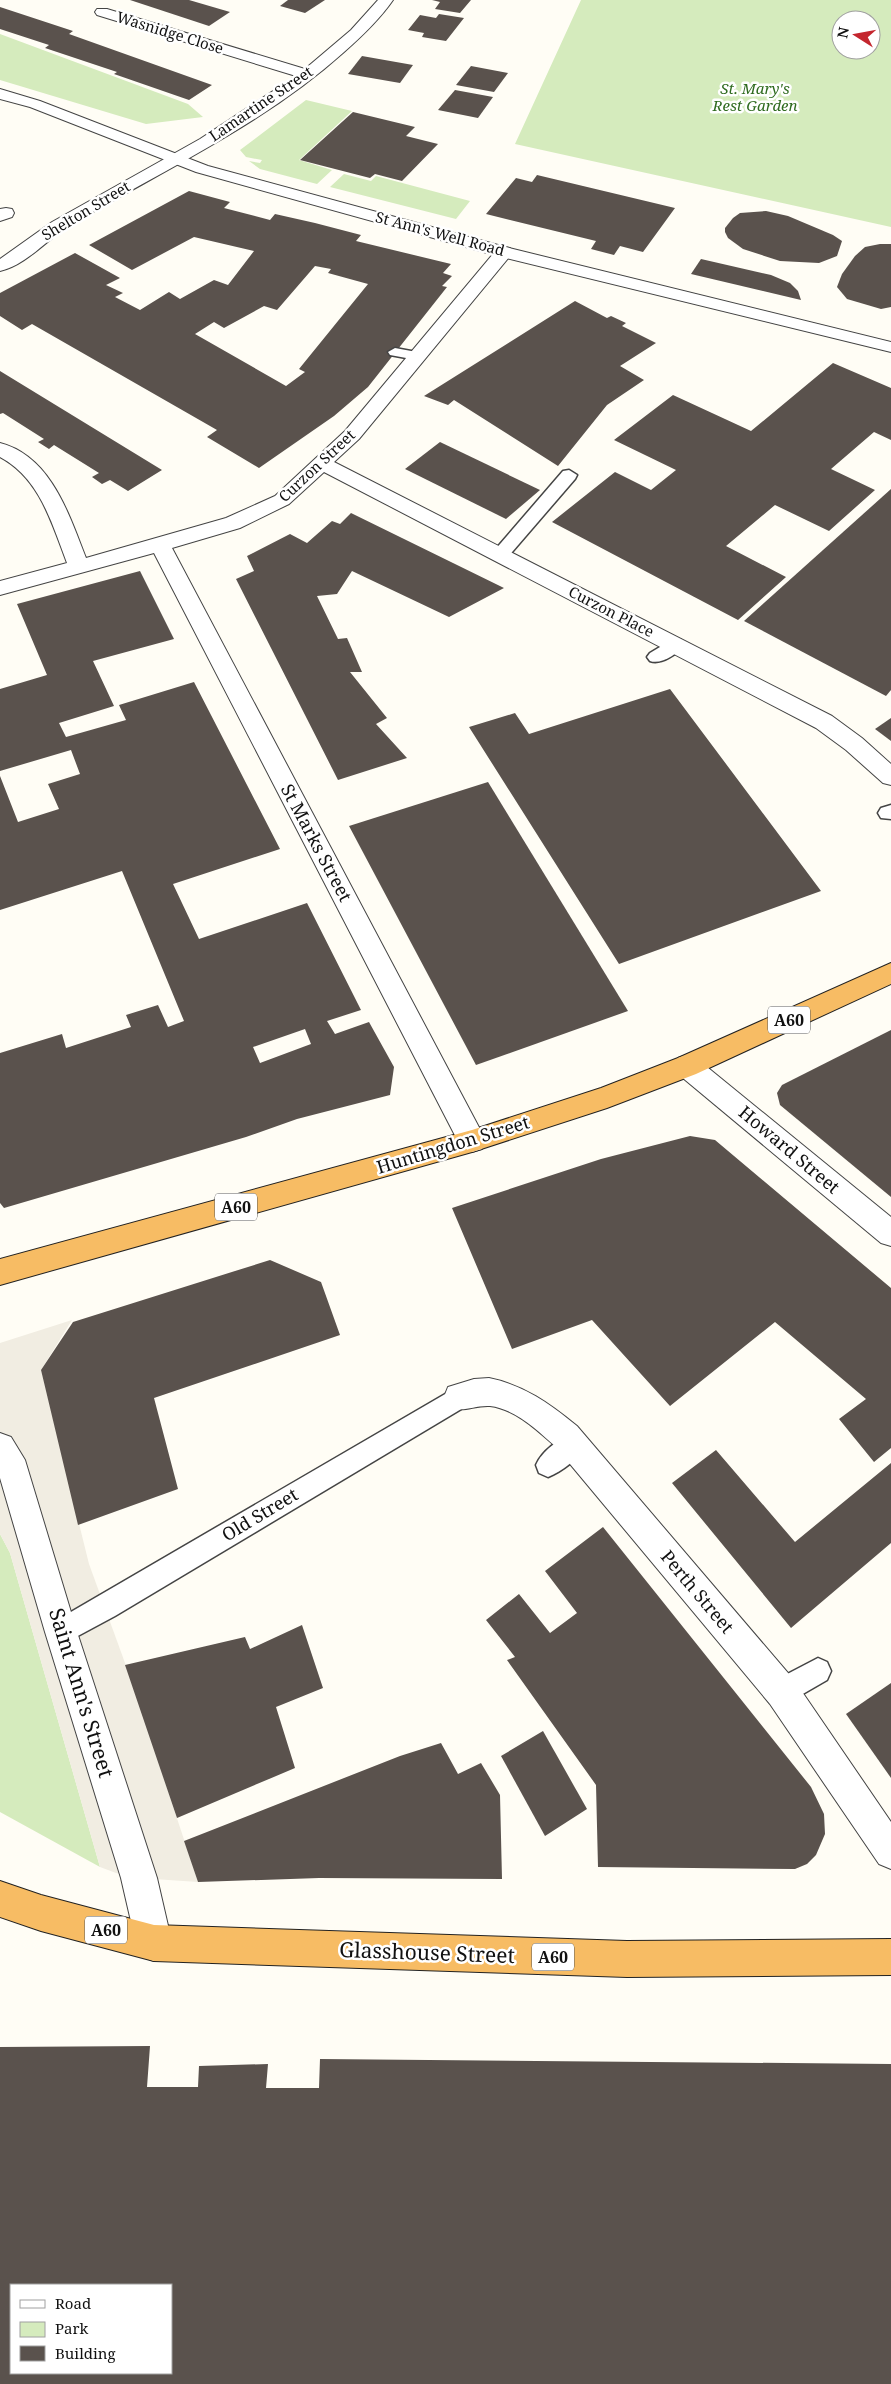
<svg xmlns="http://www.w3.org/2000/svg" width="891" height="2384" viewBox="0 0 891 2384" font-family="'Noto Serif',serif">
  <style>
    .green { fill: #d5ebbd; fill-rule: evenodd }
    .plaza { fill: #f1ede2 }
    .building { fill: #5a524d; fill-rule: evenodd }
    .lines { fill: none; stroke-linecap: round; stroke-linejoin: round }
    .service-casing { stroke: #444; stroke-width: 3 }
    .pedestrian-casing { stroke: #444; stroke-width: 2 }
    .minor-casing { stroke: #444; stroke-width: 2 }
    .tertiary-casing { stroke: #444; stroke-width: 2 }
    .trunk-casing { stroke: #222; stroke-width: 2 }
    .service { fill: #fff; fill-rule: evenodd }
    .pedestrian { fill: #fff; fill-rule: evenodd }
    .minor { fill: #fff; fill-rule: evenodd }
    .tertiary { fill: #fff; fill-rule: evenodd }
    .trunk { fill: #f7bc64; fill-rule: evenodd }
    .labels { text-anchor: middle; stroke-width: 5; stroke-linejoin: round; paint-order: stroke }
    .far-street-label { font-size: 15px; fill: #111; stroke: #fff }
    .far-park-label { font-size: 15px; font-style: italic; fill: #2f6b1f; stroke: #fff }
    .shield { fill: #fff; stroke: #585858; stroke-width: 1 }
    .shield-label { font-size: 16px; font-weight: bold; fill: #111 }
    .street-label { font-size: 18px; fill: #111; stroke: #fff }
    .near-street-label { font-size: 21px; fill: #111; stroke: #fff }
  </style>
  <rect width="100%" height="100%" fill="#fffdf5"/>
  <!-- green -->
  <g class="green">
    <path d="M581,0h310v227l-376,-83zM841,20h30v30h-30z"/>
    <path d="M0,34l188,70 15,13 -57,7 -146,-44z"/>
    <path d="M306,100l46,11 -53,49 33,10 -15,14 -57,-15 -11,-8 11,2 2,-3 -16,-3 -6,-7z"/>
    <path d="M344,174l27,7 5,-5 94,25 -14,18 -126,-32z"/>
    <path d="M0,1534l10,19 90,314 -100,-55z"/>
  </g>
  <!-- plaza -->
  <path class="plaza" d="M72,1320l-31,50 48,194 44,121 65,197 -59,-4 -23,-5 -16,-6 -90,-314 -10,-19v-191z"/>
  <!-- building -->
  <g class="building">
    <path d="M130,0h59l41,12 -21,14z"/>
    <path d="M288,0h37l-20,13 -25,-7z"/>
    <path d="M432,0h39l-11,13 -25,-4 5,-7z"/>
    <path d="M0,7l73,24 -4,3 143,51 -23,15 -75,-26 3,-2 -72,-24 4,-3 -49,-16z"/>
    <path d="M439,14l25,4 -18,23 -24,-4 2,-4 -16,-3 12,-15 16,3z"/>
    <path d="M362,56l51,9 -13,18 -52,-9z"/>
    <path d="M471,66l37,7 -14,19 -38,-7z"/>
    <path d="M455,90l38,7 -15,21 -40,-8z"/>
    <path d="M353,112l62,15 -9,9 32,8 -36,37 -27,-7 -5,4 -70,-18z"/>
    <path d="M537,175l138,33 -32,44 -23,-6 -6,9 -23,-6 5,-8 -110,-27 30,-36 16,4z"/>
    <path d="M189,191l41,11 -6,6 46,12 5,-6 40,9 46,12 -5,6 95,23 -8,9 9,3 -10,10 5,1 -79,100 -34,29 -75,52 -52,-31 10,-7 -185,-106 -10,6 -22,-14v-23l75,-40 45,25 -14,7 17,8 -8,4 25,13 29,-18 11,7 34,-19 14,5 26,-34 -60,-14 -62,33 -43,-25zM315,266l16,3 -3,4 40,11 -69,85 6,3 -19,14 -91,-52 19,-12 10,6 40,-22 13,4z"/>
    <path d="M766,211l22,5 45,19 9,6 -5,15 -18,7 -39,-2 -37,-12 -15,-11 -3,-6v-4l8,-10 7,-5z"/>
    <path d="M880,244h11v63l-10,2 -34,-10 -10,-12 5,-13 13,-18 10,-9z"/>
    <path d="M701,259l70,16 19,8 8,8 3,9 -110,-26z"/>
    <path d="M575,301l32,17 4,-2 15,7 -4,3 34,17 -36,23 24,14 -37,25 -49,61 -104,-66 -6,5 -24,-9z"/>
    <path d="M833,363l58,25v52l-17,-8 -43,37 44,21 -46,41 -54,-26 -49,41 60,31 -48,43 -186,-98 63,-50 36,18 25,-20 -62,-30 59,-45 78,36z"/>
    <path d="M0,371l162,99 -34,21 -18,-11 -8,4 -10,-7 7,-4 -45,-28 -5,4 -11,-7 6,-3 -41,-26 -3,1z"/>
    <path d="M440,442l100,48 -34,29 -101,-50z"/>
    <path d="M891,489v201l-5,6 -142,-75z"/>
    <path d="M351,513l153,75 -55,29 -97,-46 -15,23 -20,2 21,43 9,-1 15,34h-12l37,46 -11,6 31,34 -69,22 -102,-201 18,-8 -7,-15 43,-22 17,9 25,-22 8,3z"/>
    <path d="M140,571l34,68 -81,22 21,45 -55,17 7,14 60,-17 -7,-15 75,-23 86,167 -107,35 26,55 108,-36 54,107 -34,11 8,13 34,-12 25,45 -4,28 -93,24 -51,18 -242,71 -4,-5v-150l62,-19 4,14 65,-21 -5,-12 32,-10 10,22 16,-6 -62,-150 -122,39v-134l18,46 41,-13 -11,-25 32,-10 -9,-24 -71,21v-82l47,-14 -30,-71zM305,1029l6,15 -51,19 -7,-16z"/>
    <path d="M670,689l151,202 -202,73 -150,-237 46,-14 14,21z"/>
    <path d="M891,718v23l-16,-12z"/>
    <path d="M488,782l140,229 -152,54 -127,-239z"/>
    <path d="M891,1030v167l-111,-92 -3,-12 5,-8z"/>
    <path d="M690,1136l25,4 176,148v160l-17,14 -35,-43 27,-20 -91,-77 -105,84 -78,-86 -80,29 -60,-141 149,-49z"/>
    <path d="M270,1260l51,22 19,53 -186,63 24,91 -100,36 -37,-155 32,-48z"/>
    <path d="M716,1450l79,92 96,-79v80l-100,85 -119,-145z"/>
    <path d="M603,1527l208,260 13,27 1,20 -9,21 -9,9 -12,5 -197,-2 -2,-82 -89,-125 8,-3 -29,-37 33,-26 31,39 27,-20 -32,-42z"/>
    <path d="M302,1625l21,63 -47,19 19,61 -118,50 -52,-153 120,-28 5,12z"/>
    <path d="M891,1683v95l-45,-64z"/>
    <path d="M543,1731l44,78 -42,27 -44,-80z"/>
    <path d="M441,1743l17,31 23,-11 19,32 2,84 -183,-1 -121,4 -14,-41 216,-85z"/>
    <path d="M150,2046l-3,41h51l1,-21 69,-2 -2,24h53l1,-29 571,5v320h-891v-337zM11,2285h160v88h-160z"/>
  </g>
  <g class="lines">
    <!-- service casing -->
    <g class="service-casing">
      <g id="service">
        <path d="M395,348l27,5 2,3 -7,4 -27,-5 -2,-3z"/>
        <path d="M569,470l8,5 -2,4 -69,80h-12l-2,-4 2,-4 69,-80z"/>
        <path d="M675,638l6,2 3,4c-6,10 -23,21 -34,17l-3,-4 3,-4z"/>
        <path d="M891,805v14l-10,-1 -3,-5 3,-5z"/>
        <path d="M459,1386l9,3 3,8 -3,8 -353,211 -54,29 -9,-4 -4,-9 4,-9z"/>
        <path d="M573,1433l9,4 3,8c-6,14 -23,26 -37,32l-9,-4 -3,-8c6,-14 23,-26 37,-32z"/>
        <path d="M818,1658l9,4 4,9 -4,9 -45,26 -10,-4 -4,-10 4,-10z"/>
      </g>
    </g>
    <!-- pedestrian casing -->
    <g class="pedestrian-casing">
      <path id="pedestrian" d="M0,1433l11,4 14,23 52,172 80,246 15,65 -5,13 -13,5 -13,-5 -5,-13 -15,-65 -76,-246 -45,-154z"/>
    </g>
    <!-- minor casing -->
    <g class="minor-casing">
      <g id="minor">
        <path d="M378,0h15c-13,19 -32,37 -49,52 -80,72 -180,118 -272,172 -23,13 -45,41 -72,47v-12l52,-37 148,-83 96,-63 -199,-61 -2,-3 2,-3h10l198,60 46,-39z"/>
        <path d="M6,208l6,1 2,4 -2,4 -12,4v-12z"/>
        <path d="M504,247l6,1 3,4 -3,4 -151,183 -25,23 498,254 30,22 29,26v21l-8,-2 -37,-33 -30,-22 -492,-256 -35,32 -49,24 -68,20 310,585 3,8 -3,8 -10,3 -10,-3 -308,-596 -154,42v-14l67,-18c-15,-39 -27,-85 -67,-106v-14c51,13 69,72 86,115l140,-40 49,-22 70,-65 153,-183z"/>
        <path d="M687,1055l9,3 195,159v29l-10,-3 -203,-169 -4,-8 4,-8z"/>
        <path d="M489,1378c35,7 61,26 88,48l217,254 97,142v47l-12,-5 -109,-160 -215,-258c-18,-16 -40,-37 -65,-40 -17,-1 -25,7 -42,1l-4,-10 4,-10 26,-8z"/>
      </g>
    </g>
    <!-- tertiary casing -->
    <g class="tertiary-casing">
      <path id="tertiary" d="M0,89l40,12 168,65 301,82 382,94v10l-393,-96 -302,-84 -166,-65 -30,-8z"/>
    </g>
    <!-- trunk casing -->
    <g class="trunk-casing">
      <g id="trunk">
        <path d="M891,963v21l-195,90 -89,34 -135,44 -472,133v-26l472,-129 129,-42 77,-30z"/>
        <path d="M0,1881l41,14 113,30 473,16 264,-2v36l-264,2 -473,-16 -113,-30 -41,-14z"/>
      </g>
    </g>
    <!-- service -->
    <use href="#service" class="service"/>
    <!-- pedestrian -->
    <use href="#pedestrian" class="pedestrian"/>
    <!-- minor -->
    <use href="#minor" class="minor"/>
    <!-- tertiary -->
    <use href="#tertiary" class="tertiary"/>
    <!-- trunk -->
    <use href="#trunk" class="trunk"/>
  </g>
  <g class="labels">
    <!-- far-street labels -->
    <g class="far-street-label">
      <text transform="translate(170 33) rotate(17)" y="5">Wasnidge Close</text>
      <text transform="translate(261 104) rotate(-34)" y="5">Lamartine Street</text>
      <text transform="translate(86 211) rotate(-31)" y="5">Shelton Street</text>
      <text transform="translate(440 234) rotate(15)" y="5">St Ann's Well Road</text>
      <text transform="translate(317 466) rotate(-43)" y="5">Curzon Street</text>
      <text transform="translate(611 612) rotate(27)" y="5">Curzon Place</text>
    </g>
    <!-- far-park labels -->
    <g class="far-park-label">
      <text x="755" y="94">St. Mary's<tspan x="755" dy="17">Rest Garden</tspan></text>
    </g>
    <!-- shield labels -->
    <g class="shield">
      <rect x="768" y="1006.5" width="42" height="27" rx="4"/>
      <rect x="215" y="1193.5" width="42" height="27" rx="4"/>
      <rect x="85" y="1916.5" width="42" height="27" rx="4"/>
      <rect x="532" y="1943.5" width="42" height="27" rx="4"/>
    </g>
    <g class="shield-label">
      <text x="789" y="1026">A60</text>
      <text x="236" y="1213">A60</text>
      <text x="106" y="1936">A60</text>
      <text x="553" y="1963">A60</text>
    </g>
    <!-- street labels -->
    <g class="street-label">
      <text transform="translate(316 843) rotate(62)" y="6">St Marks Street</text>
      <text transform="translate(453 1145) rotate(-17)" y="6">Huntingdon Street</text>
      <text transform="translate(789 1150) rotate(40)" y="6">Howard Street</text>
      <text transform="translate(260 1515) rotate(-31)" y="6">Old Street</text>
      <text transform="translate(697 1592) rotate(50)" y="6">Perth Street</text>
    </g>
    <!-- near-street labels -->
    <g class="near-street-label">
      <text transform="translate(81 1693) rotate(73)" y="7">Saint Ann's Street</text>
      <text transform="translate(427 1953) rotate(2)" y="7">Glasshouse Street</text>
    </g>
  </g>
  <!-- legend -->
  <rect x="10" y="2284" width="162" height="90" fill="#ffffff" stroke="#a0a0a0"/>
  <rect x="20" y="2300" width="25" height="8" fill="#ffffff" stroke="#a0a0a0"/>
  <text x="55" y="2309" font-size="15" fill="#111111">Road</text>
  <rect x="20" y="2322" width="25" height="15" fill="#d5ebbd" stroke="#a0a0a0"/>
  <text x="55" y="2334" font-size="15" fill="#111111">Park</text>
  <rect x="20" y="2346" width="25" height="15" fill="#5a524d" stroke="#a0a0a0"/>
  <text x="55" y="2359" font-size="15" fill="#111111">Building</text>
  <!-- north arrow -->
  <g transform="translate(856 35) rotate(281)"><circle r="24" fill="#ffffff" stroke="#a0a0a0"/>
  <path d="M0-4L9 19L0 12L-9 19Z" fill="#c4262e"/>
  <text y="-8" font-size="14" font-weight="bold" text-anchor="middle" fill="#111111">N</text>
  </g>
</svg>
